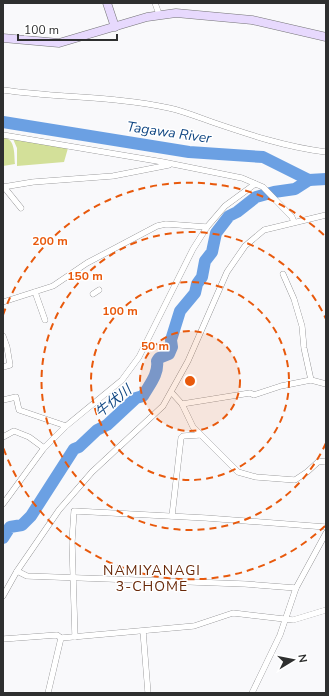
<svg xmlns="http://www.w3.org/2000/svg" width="329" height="696" viewBox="0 0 329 696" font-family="'Nunito Sans','Noto Sans JP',sans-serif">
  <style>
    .green { fill: #d3e099 }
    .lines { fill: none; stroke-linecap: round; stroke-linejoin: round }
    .river { stroke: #6ba0e3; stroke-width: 12 }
    .street-casing { stroke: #747476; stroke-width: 6 }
    .secondary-casing { stroke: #747476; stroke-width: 9 }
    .street { stroke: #fff; stroke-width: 5.5 }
    .secondary { stroke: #e7d9fd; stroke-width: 8 }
    .ring { fill: none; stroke: #e8590c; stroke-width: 2; stroke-dasharray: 7 5 }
    .labels { text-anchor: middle; stroke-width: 3; stroke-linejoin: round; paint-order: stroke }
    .water-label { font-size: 14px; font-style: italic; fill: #114783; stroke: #fff }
    .neighbourhood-label { font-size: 14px; letter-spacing: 1px; fill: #682808; stroke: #fff }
    .centre { fill: #e8590c; stroke: #fff; stroke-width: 2 }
    .ring-label { font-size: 12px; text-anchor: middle; font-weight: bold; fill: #e8590c; stroke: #fff; stroke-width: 3; stroke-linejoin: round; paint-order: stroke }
  </style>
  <rect width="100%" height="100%" fill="#f9f9fb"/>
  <!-- green -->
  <g class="green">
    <path d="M3,137c13,2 11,18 12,27l-12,2z"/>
    <path d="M13,139l55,9 -4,14 -47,4v-18z"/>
  </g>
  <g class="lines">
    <!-- river -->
    <g class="river">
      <path d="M3,122l186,30 74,5 46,23 17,-1"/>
      <path d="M3,538l7,-11 12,-2 9,-9 43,-67 5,-2 18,-17 10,-5 29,-27 7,-2c6,-11 16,-22 14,-35l2,-3 10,-4 3,-7 -1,-7 9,-29 15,-18 2,-9 5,-7 3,-16 7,-9 4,-19 13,-17 8,-4 19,-15 18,-5 21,-3 14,-9"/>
    </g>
    <!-- street casing -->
    <g class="street-casing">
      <g id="street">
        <path d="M155,3l4,11"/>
        <path d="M3,90c55,8 111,6 166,18 14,3 29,9 43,14 38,13 74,25 114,30"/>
        <path d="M3,135l160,27 79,16 21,9 29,30 2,5"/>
        <path d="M3,187l30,-5 80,-6 56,-11"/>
        <path d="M4,187l17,21"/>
        <path d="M283,274l11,25 8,27 2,22 7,32"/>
        <path d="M35,292l10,28"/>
        <path d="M93,294l6,-4"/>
        <path d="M3,302l50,-16 34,-23 70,-37 9,-2 41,3"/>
        <path d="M3,336l4,11 3,18 -7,2"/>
        <path d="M172,393l10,11 11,23 45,45 18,5 39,3 12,-8 11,-10 8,-1"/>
        <path d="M3,400l13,-3 3,13 47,16"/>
        <path d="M182,404l68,-11 4,2 27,-9 30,-6 15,4"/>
        <path d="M3,437l11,-6 15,6 15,11"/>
        <path d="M3,504l41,-56 22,-22 56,-46 17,-23 54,-108 14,-22 18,-21 30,-22"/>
        <path d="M172,516l9,-78 2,-2 17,-1"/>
        <path d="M17,571l10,5 218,8 51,4"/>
        <path d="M3,596l14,-25 42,-61 33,-38 71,-66 25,-45 39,-89 18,-26 19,-16 62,-15"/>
        <path d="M143,631l5,62"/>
        <path d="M75,637l-3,-95 2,-31 132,7 120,9"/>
        <path d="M3,639l54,-4 4,3 133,-12 39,-13 60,7 33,-10"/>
        <path d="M48,693l13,-55"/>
        <path d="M252,693l28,-58 16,-47 30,-55"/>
      </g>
    </g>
    <!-- secondary casing -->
    <g class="secondary-casing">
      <g id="secondary">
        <path d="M107,3l8,24"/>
        <path d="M3,38l56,5 88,-26 29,-4 76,7 74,17"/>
      </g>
    </g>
    <!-- street -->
    <use href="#street" class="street"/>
    <!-- secondary -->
    <use href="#secondary" class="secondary"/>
  </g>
  <!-- distance rings -->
  <circle cx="190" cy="381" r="50" fill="#e8590c" fill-opacity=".12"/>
  <g class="ring">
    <circle cx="190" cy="381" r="50"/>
    <circle cx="190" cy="381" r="99"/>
    <path d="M326 443A149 149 0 1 1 326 319"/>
    <path d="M325 526A198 198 0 0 1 3 447M3 315A198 198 0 0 1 325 236"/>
  </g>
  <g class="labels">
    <!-- water labels -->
    <g class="water-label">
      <text transform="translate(169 132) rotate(8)" y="5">Tagawa River</text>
      <text transform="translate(113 401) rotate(-39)" y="5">牛伏川</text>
    </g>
    <!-- neighbourhood labels -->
    <g class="neighbourhood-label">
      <text x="152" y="575">NAMIYANAGI<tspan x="152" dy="16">3-CHOME</tspan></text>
    </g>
  </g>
  <circle cx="190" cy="381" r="6" class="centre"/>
  <g class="ring-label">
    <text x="50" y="245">200 m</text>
    <text x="85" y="280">150 m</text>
    <text x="120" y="315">100 m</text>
    <text x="155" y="350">50 m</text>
  </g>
  <!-- border -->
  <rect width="329" height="696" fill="none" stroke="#2e2f2f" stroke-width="8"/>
  <!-- north arrow -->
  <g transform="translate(293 660) rotate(80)" stroke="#ffffff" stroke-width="3" paint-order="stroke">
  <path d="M0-3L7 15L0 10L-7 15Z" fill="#2e2f2f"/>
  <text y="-6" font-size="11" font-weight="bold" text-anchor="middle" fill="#2e2f2f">N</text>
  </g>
  <!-- scale -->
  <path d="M18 34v6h99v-6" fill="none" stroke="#2e2f2f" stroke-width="2"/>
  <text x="24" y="34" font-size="12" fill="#2e2f2f" stroke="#ffffff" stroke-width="3" paint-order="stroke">100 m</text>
</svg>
